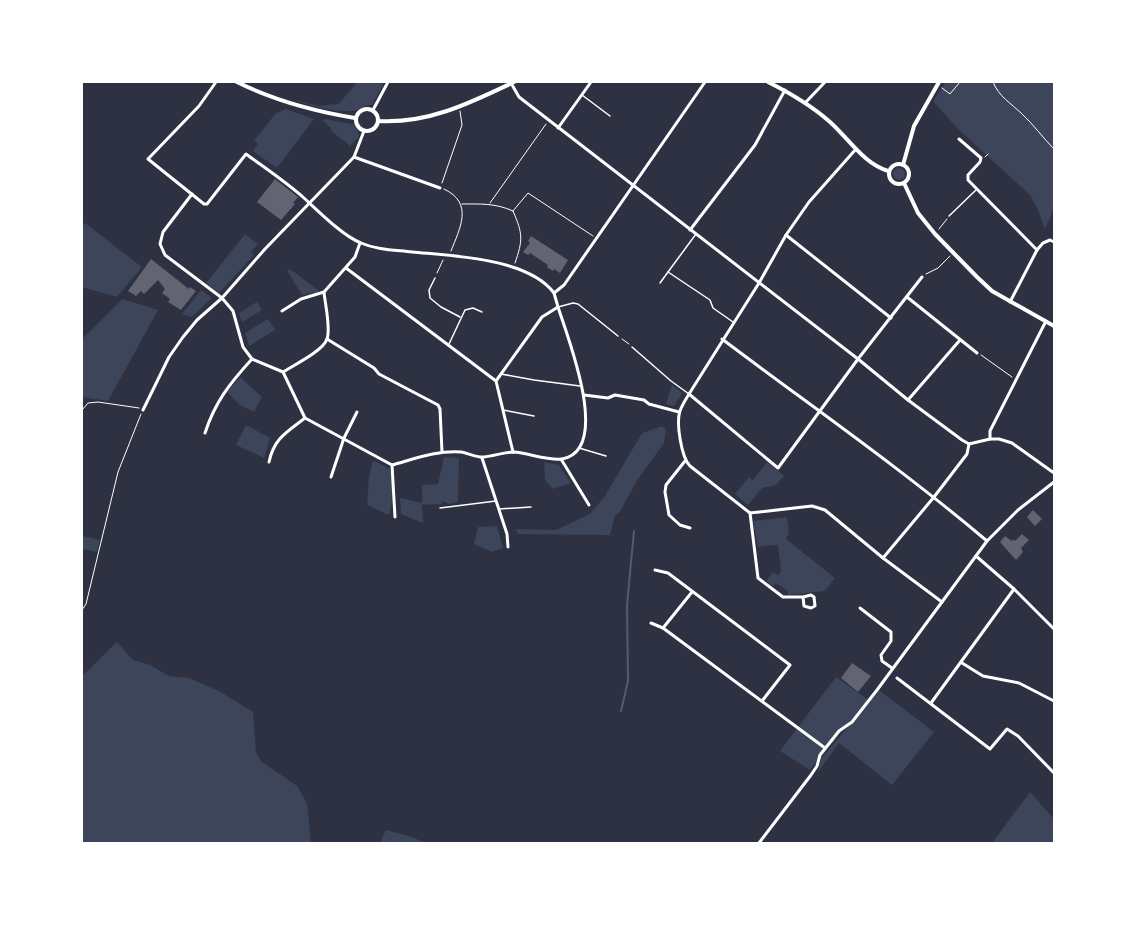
<svg xmlns="http://www.w3.org/2000/svg" width="1136" height="925" viewBox="0 0 1136 925" font-family="'Space Grotesk',sans-serif">
  <style>
    .green { fill: #3c4559 }
    .lines { fill: none; stroke-linecap: round; stroke-linejoin: round }
    .stream { stroke: #4f5d75; stroke-width: 2 }
    .building { fill: #626471 }
    .path { stroke: #fff; stroke-width: 1 }
    .service { stroke: #fff; stroke-width: 1.5 }
    .minor { stroke: #fff; stroke-width: 3 }
    .secondary { stroke: #fff; stroke-width: 4 }
  </style>
  <rect width="100%" height="100%" fill="#2d3142"/>
  <!-- green -->
  <g class="green">
    <path d="M357,82h23l3,3 -11,20c-8,-1 -12,6 -20,6 -20,1 -41,-5 -59,-12l25,7 21,-2z"/>
    <path d="M946,82h108v126l-9,21 -8,-21 -7,-13 -73,-67 -24,-27z"/>
    <path d="M286,109l28,10 -37,49 -24,-17 5,-7 -4,-3 21,-27z"/>
    <path d="M324,119l29,5 5,7 1,6 -10,10 -1,-3 -17,-13 -1,-4 -7,-6z"/>
    <circle cx="899" cy="174" r="6"/>
    <path d="M85,223l57,44 -25,30 -35,-10v-61z"/>
    <path d="M245,234l13,10 -7,8 3,3 -35,38 -13,-10z"/>
    <path d="M290,269l28,21v2l-16,3 -15,-24z"/>
    <path d="M201,290l11,8 -20,19 -10,-3z"/>
    <path d="M122,299l36,11 -50,91 -26,-4v-58z"/>
    <path d="M257,302l5,8 -20,12 -3,-9z"/>
    <path d="M268,319l7,11 -26,16 -4,-13z"/>
    <path d="M240,377l22,20 -8,15 -14,-7 -13,-13z"/>
    <path d="M672,385l10,8 -8,13 -8,-2z"/>
    <path d="M246,425l24,13 -6,20 -28,-13z"/>
    <path d="M662,426l4,4 -2,13 -26,36 -19,34 -4,2 -5,20 -92,-1 -3,-5 41,1 34,-16 15,-18 37,-63z"/>
    <path d="M444,457l15,1 -1,44 -9,2 -7,-3v3l-20,1 1,18 -22,-9 -1,-16 22,5v-18l16,-1z"/>
    <path d="M373,460c5,3 13,6 17,10 4,6 2,38 -1,45l-22,-10 2,-28z"/>
    <path d="M544,462l15,3 12,18 -18,6 -8,-9z"/>
    <path d="M767,462l17,14 -8,9 -14,3 -14,17 -13,-11 14,-17 4,3z"/>
    <path d="M787,517l2,16 -3,6 49,39 -10,13 -37,4v-4l-12,-8 -3,3 -7,-5 7,-9 5,3 3,-4 -3,-26 -20,2 -5,-26z"/>
    <path d="M497,526l6,22 -11,4 -18,-8 4,-17z"/>
    <path d="M82,536l18,4 -3,12 -15,-3z"/>
    <path d="M117,642l16,18 17,5 19,11 20,2 32,14 32,20 3,40 5,9 36,25 10,17 4,40h-229v-167z"/>
    <path d="M836,677l32,23 -58,70 -30,-19z"/>
    <path d="M879,690l55,42 -42,53 -53,-42 -21,29 3,-13z"/>
    <path d="M1030,792l24,27v24h-62z"/>
    <path d="M386,830l26,7 14,6h-46z"/>
  </g>
  <g class="lines">
    <!-- stream -->
    <path class="stream" d="M621,711l7,-30 -1,-76 7,-74"/>
  </g>
  <!-- building -->
  <g class="building">
    <path d="M275,179l23,18 -5,6 2,1 -14,16 -24,-18z"/>
    <path d="M531,236l37,24 -8,13 -6,-4 -1,2 -6,-4 1,-2 -18,-12 -2,2 -5,-3 7,-9 -2,-2z"/>
    <path d="M151,259l38,30 1,-2 6,4 -15,19 -13,-8 2,-3 -8,-6 3,-4 -7,-9 -14,14 -3,-3 -5,5 -8,-5z"/>
    <path d="M1033,510l9,9 -7,7 -8,-9z"/>
    <path d="M1022,534l7,6 -8,8 2,4 -7,8 -16,-18 5,-6 7,5 2,-2 1,2z"/>
    <path d="M852,663l19,13 -13,16 -17,-14z"/>
  </g>
  <g class="lines">
    <!-- path -->
    <g class="path">
      <path d="M993,82c6,15 18,21 29,32 12,11 21,24 32,35"/>
      <path d="M942,88l8,6 10,-12"/>
      <path d="M985,157l3,-3"/>
      <path d="M442,183l20,-58 -2,-14"/>
      <path d="M444,189c30,14 16,39 7,62"/>
      <path d="M490,203l56,-79"/>
      <path d="M462,204c19,0 33,-1 51,7 10,23 10,29 2,52"/>
      <path d="M513,211l15,-18 65,43"/>
      <path d="M939,229l8,-10"/>
      <path d="M437,273l6,-13"/>
      <path d="M926,274l12,-6 12,-12"/>
      <path d="M622,339l7,5"/>
      <path d="M981,355l31,22"/>
      <path d="M82,410l6,-7 10,-1 41,6"/>
      <path d="M82,610l4,-6 32,-132 23,-58"/>
    </g>
    <!-- service -->
    <g class="service">
      <path d="M582,95l28,21"/>
      <path d="M949,216l27,-26"/>
      <path d="M696,234l-28,38 42,28 3,8 20,14"/>
      <path d="M435,278l-6,12 1,8 11,9 19,10"/>
      <path d="M660,283l8,-11"/>
      <path d="M558,307l15,-4 5,1 40,32"/>
      <path d="M449,344l16,-34 8,-2 9,4"/>
      <path d="M632,347l39,34 18,13"/>
      <path d="M501,374l33,6 46,6"/>
      <path d="M503,410l31,6"/>
      <path d="M579,448l27,8"/>
      <path d="M440,508l56,-7"/>
      <path d="M499,509l32,-2"/>
    </g>
    <!-- minor -->
    <g class="minor">
      <path d="M216,82l-17,24 -51,53 56,45h3l39,-50c19,14 40,28 58,44 14,13 39,38 57,45 16,7 34,7 51,9 41,4 116,6 142,41"/>
      <path d="M511,83l8,14 339,262 50,41 54,40 7,4 21,-5h9l13,4 42,30"/>
      <path d="M806,102l19,-20"/>
      <path d="M373,110l15,-28"/>
      <path d="M558,128l33,-46"/>
      <path d="M959,139l22,19 -1,4 -12,13v5l69,70"/>
      <path d="M856,149l-47,53 -23,33 -27,48 -70,111c-3,5 -7,11 -9,17 -4,11 1,46 10,55l60,47 62,-7 13,4 58,48 59,44"/>
      <path d="M354,157l86,31"/>
      <path d="M192,194l-29,38 -3,12 5,11 57,43 11,13 10,36 9,12 31,13 22,46 87,47c22,-6 46,-15 69,-13 7,1 16,6 23,5 10,-1 20,-5 30,-5 14,1 35,9 48,7 51,-9 5,-123 -4,-152"/>
      <path d="M690,230l65,-85 30,-55"/>
      <path d="M786,235l105,83"/>
      <path d="M346,268l150,113"/>
      <path d="M907,297l70,56"/>
      <path d="M1010,302l27,-52 6,-7 7,-3 4,2"/>
      <path d="M282,311l19,-12 23,-7 31,-35 5,-14"/>
      <path d="M327,339l47,29 5,6 59,31 2,4 2,43"/>
      <path d="M722,339c89,67 180,130 265,202"/>
      <path d="M283,372c11,-7 40,-21 44,-33 4,-11 -2,-35 -3,-47"/>
      <path d="M689,394l89,74 80,-109 64,-82"/>
      <path d="M584,395l24,3 7,-3 29,5 5,4 30,8"/>
      <path d="M908,400l52,-60"/>
      <path d="M143,410l26,-53 14,-20 14,-17 25,-22 43,-49 89,-92 10,-26"/>
      <path d="M205,433c10,-31 25,-50 47,-74"/>
      <path d="M990,439v-8l56,-110"/>
      <path d="M513,452l-17,-71 46,-64 16,-10 -4,-14 10,-8 141,-203"/>
      <path d="M482,458l25,76 1,13"/>
      <path d="M561,459l28,46"/>
      <path d="M685,461l-19,24 -1,7 4,23 11,10 10,3"/>
      <path d="M269,462c5,-24 18,-30 36,-44"/>
      <path d="M392,465l3,52"/>
      <path d="M331,477l13,-39 13,-26"/>
      <path d="M750,513l8,65 25,19h20l1,9 7,2 4,-2 -1,-9 -3,-2 -8,2"/>
      <path d="M976,556l38,33 40,40"/>
      <path d="M883,558l51,-61 33,-43 2,-10"/>
      <path d="M655,570l13,3 122,92 -28,36"/>
      <path d="M860,608l31,24v9l-10,14 1,6 10,7"/>
      <path d="M651,623l12,5 162,120"/>
      <path d="M663,628l29,-36"/>
      <path d="M962,663l21,13 36,7 35,18"/>
      <path d="M897,678l93,71 17,-20 11,7 36,37"/>
      <path d="M931,703l83,-114"/>
      <path d="M759,843l52,-68 6,-9 3,-11 19,-24 13,-9 25,-32 110,-149 31,-31 36,-28"/>
    </g>
    <!-- secondary -->
    <g class="secondary">
      <path d="M237,82c38,19 76,29 118,36"/>
      <path d="M768,82c22,11 43,23 62,40 19,17 34,42 58,49"/>
      <circle cx="367" cy="120" r="11"/>
      <path d="M378,121c50,3 92,-18 136,-39"/>
      <circle cx="899" cy="174" r="10"/>
      <path d="M903,165l11,-39 25,-44"/>
      <path d="M904,183l14,30 17,21 42,43 15,14 62,35"/>
    </g>
  </g>
  <!-- border -->
  <rect width="1136" height="925" fill="none" stroke="#ffffff" stroke-width="166"/>
</svg>
